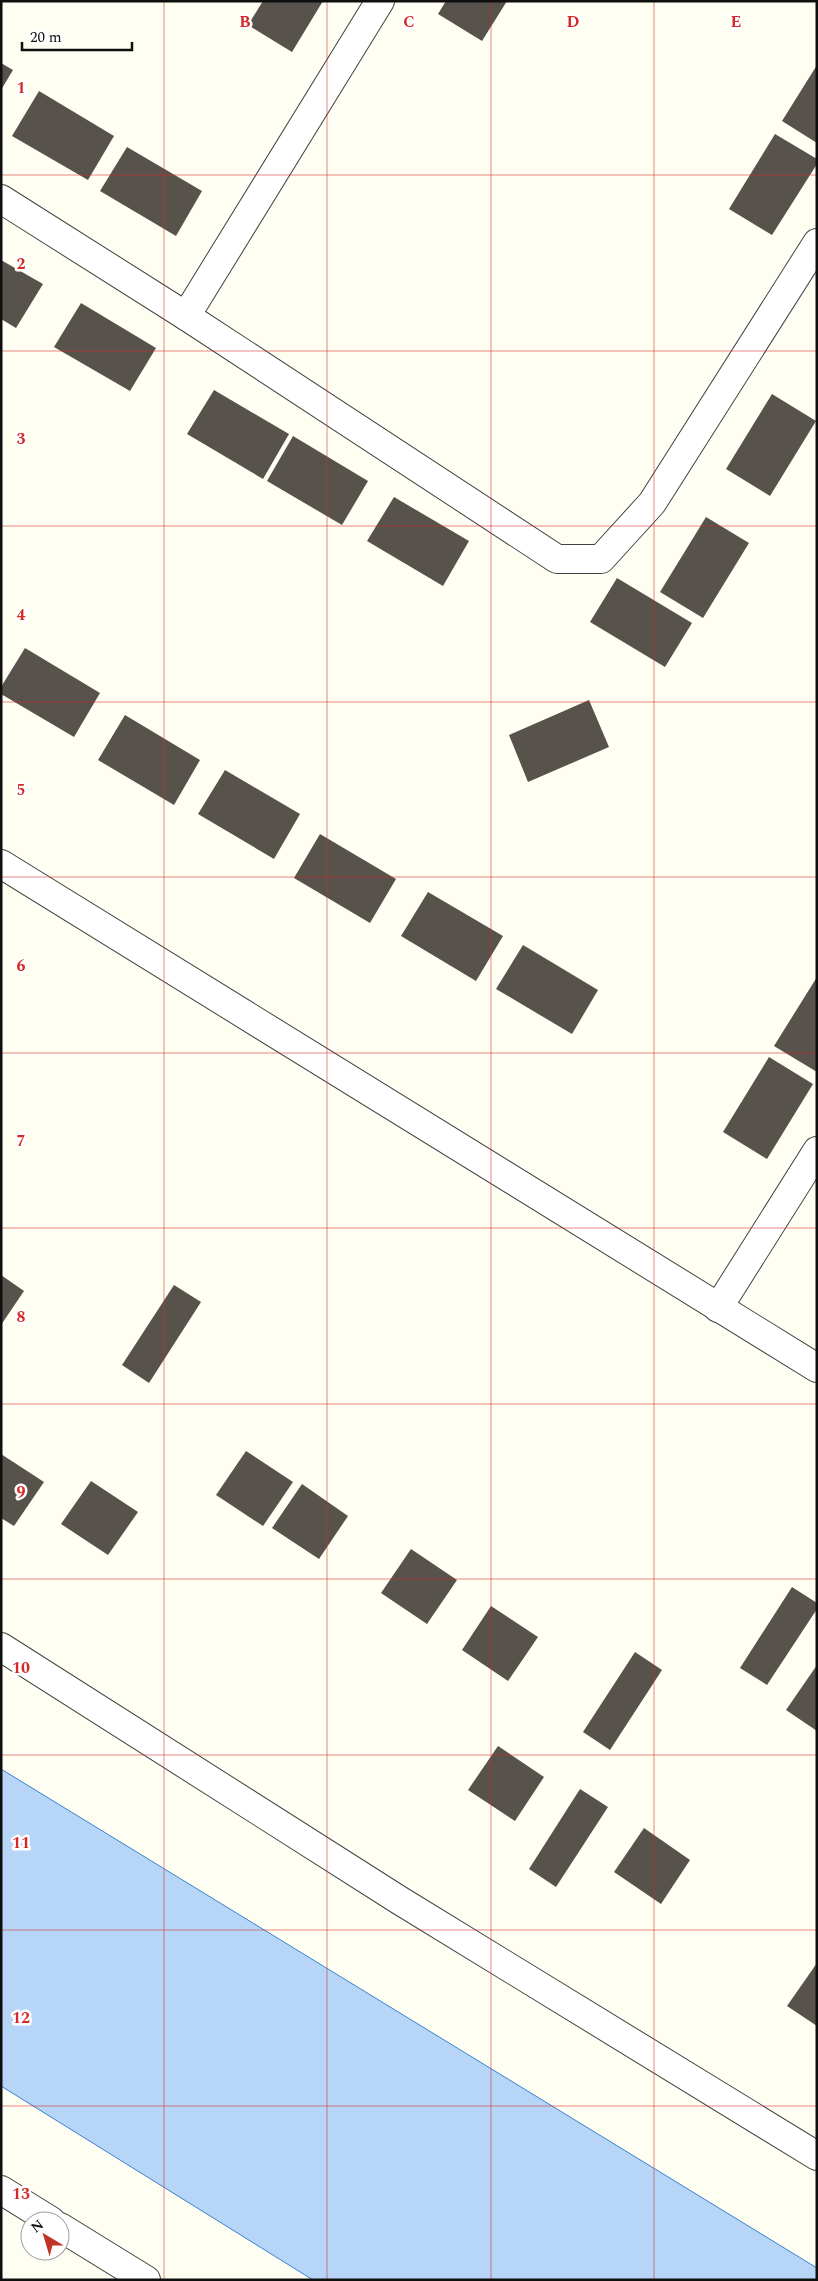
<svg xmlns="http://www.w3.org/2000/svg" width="818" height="2281" viewBox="0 0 818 2281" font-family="Spectral,serif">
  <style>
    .water { fill: #b6d5f7; stroke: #3c80cf }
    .building { fill: #58524c }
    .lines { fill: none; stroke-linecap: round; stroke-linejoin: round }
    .street-casing { stroke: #424242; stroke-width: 30 }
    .street { stroke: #fff; stroke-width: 28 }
    .grid { fill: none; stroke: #d62828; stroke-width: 1; stroke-opacity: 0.55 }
    .grid-label { font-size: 16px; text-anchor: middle; font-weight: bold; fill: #d62828; stroke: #fff; stroke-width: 5; stroke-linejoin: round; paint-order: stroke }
  </style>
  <rect width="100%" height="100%" fill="#fffef2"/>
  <!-- water -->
  <path class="water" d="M1,1769l816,499v12h-504l-312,-194z"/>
  <!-- building -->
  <g class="building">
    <path d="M263,1h60l-31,51 -44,-27z"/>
    <path d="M446,1h61l-25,40 -44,-27z"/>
    <path d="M1,63l12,7 -12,20z"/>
    <path d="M817,65v78l-35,-22z"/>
    <path d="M39,91l75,45 -26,44 -76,-44z"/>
    <path d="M775,134l42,25v5l-45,71 -43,-26z"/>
    <path d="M127,147l75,44 -26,45 -76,-45z"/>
    <path d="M1,260l42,24 -27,44 -15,-9z"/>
    <path d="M81,303l75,45 -26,43 -76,-44z"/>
    <path d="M214,390l75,44 -26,45 -76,-45z"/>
    <path d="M772,394l44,27 -46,75 -44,-27z"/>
    <path d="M293,436l75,45 -26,44 -75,-44z"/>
    <path d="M394,497l75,44 -26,45 -76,-45z"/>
    <path d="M706,517l43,26 -46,75 -43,-26z"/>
    <path d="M617,578l75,45 -27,44 -75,-45z"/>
    <path d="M25,648l75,45 -26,44 -73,-43v-7z"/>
    <path d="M589,700l20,47 -81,35 -19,-47z"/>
    <path d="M125,715l75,45 -26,45 -76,-45z"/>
    <path d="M225,770l75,44 -26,45 -76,-45z"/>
    <path d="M320,834l76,45 -26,44 -76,-45z"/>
    <path d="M428,892l75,44 -27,45 -75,-45z"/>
    <path d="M523,945l75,45 -26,44 -76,-45z"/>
    <path d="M817,977v95l-43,-26z"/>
    <path d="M769,1057l44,27 -46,75 -44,-27z"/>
    <path d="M1,1275l23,16 -23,34z"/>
    <path d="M174,1285l27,17 -52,81 -27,-18z"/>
    <path d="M246,1451l47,31 -30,44 -47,-31z"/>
    <path d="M1,1454l43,28 -30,44 -13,-8z"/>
    <path d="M91,1481l47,31 -30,43 -47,-31z"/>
    <path d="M302,1484l46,32 -29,43 -47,-31z"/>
    <path d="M411,1549l46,31 -30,44 -46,-31z"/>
    <path d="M792,1587l25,16v6l-50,76 -27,-17z"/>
    <path d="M491,1606l47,31 -30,44 -46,-31z"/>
    <path d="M635,1652l27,18 -52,80 -27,-18z"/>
    <path d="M817,1665v66l-31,-21z"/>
    <path d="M498,1746l46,31 -29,44 -47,-31z"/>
    <path d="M580,1789l28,18 -52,80 -27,-18z"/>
    <path d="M644,1828l46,32 -29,44 -47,-32z"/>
    <path d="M817,1963v63l-30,-20z"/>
  </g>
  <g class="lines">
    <!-- street casing -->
    <g class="street-casing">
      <g id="street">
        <path d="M1,199l185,117 371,243h44l51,-56 165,-260"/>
        <path d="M186,316l194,-315"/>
        <path d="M1,864l816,504"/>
        <path d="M718,1308l99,-157"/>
        <path d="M1,1647l398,253 418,256"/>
        <path d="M1,2190l50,31"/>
        <path d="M60,2227l86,53"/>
      </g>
    </g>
    <!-- street -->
    <use href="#street" class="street"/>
  </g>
  <!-- grid -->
  <path class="grid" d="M164,1v2279M327,1v2279M491,1v2279M654,1v2279M1,175h816M1,351h816M1,526h816M1,702h816M1,877h816M1,1053h816M1,1228h816M1,1404h816M1,1579h816M1,1755h816M1,1930h816M1,2106h816"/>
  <g class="grid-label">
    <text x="245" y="27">B</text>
    <text x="409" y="27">C</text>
    <text x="573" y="27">D</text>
    <text x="736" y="27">E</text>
    <text x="21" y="93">1</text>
    <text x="21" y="269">2</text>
    <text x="21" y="444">3</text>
    <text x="21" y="620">4</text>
    <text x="21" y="795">5</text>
    <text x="21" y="971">6</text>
    <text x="21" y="1146">7</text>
    <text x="21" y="1322">8</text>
    <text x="21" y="1497">9</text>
    <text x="21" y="1673">10</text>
    <text x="21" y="1848">11</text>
    <text x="21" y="2023">12</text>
    <text x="21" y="2199">13</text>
  </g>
  <!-- border -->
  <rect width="818" height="2281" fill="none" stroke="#0f0f0f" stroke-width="5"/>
  <!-- north arrow -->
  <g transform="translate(45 2236) rotate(322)"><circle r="24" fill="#ffffff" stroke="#9f9f9f"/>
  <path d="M0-4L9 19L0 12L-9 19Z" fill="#c13425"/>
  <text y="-8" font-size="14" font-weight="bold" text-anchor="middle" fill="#0f0f0f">N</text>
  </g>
  <!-- scale -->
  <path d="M22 42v8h110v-8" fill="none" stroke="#0f0f0f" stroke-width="2.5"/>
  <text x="30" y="42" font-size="15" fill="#0f0f0f" stroke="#ffffff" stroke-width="4" paint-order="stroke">20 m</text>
</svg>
